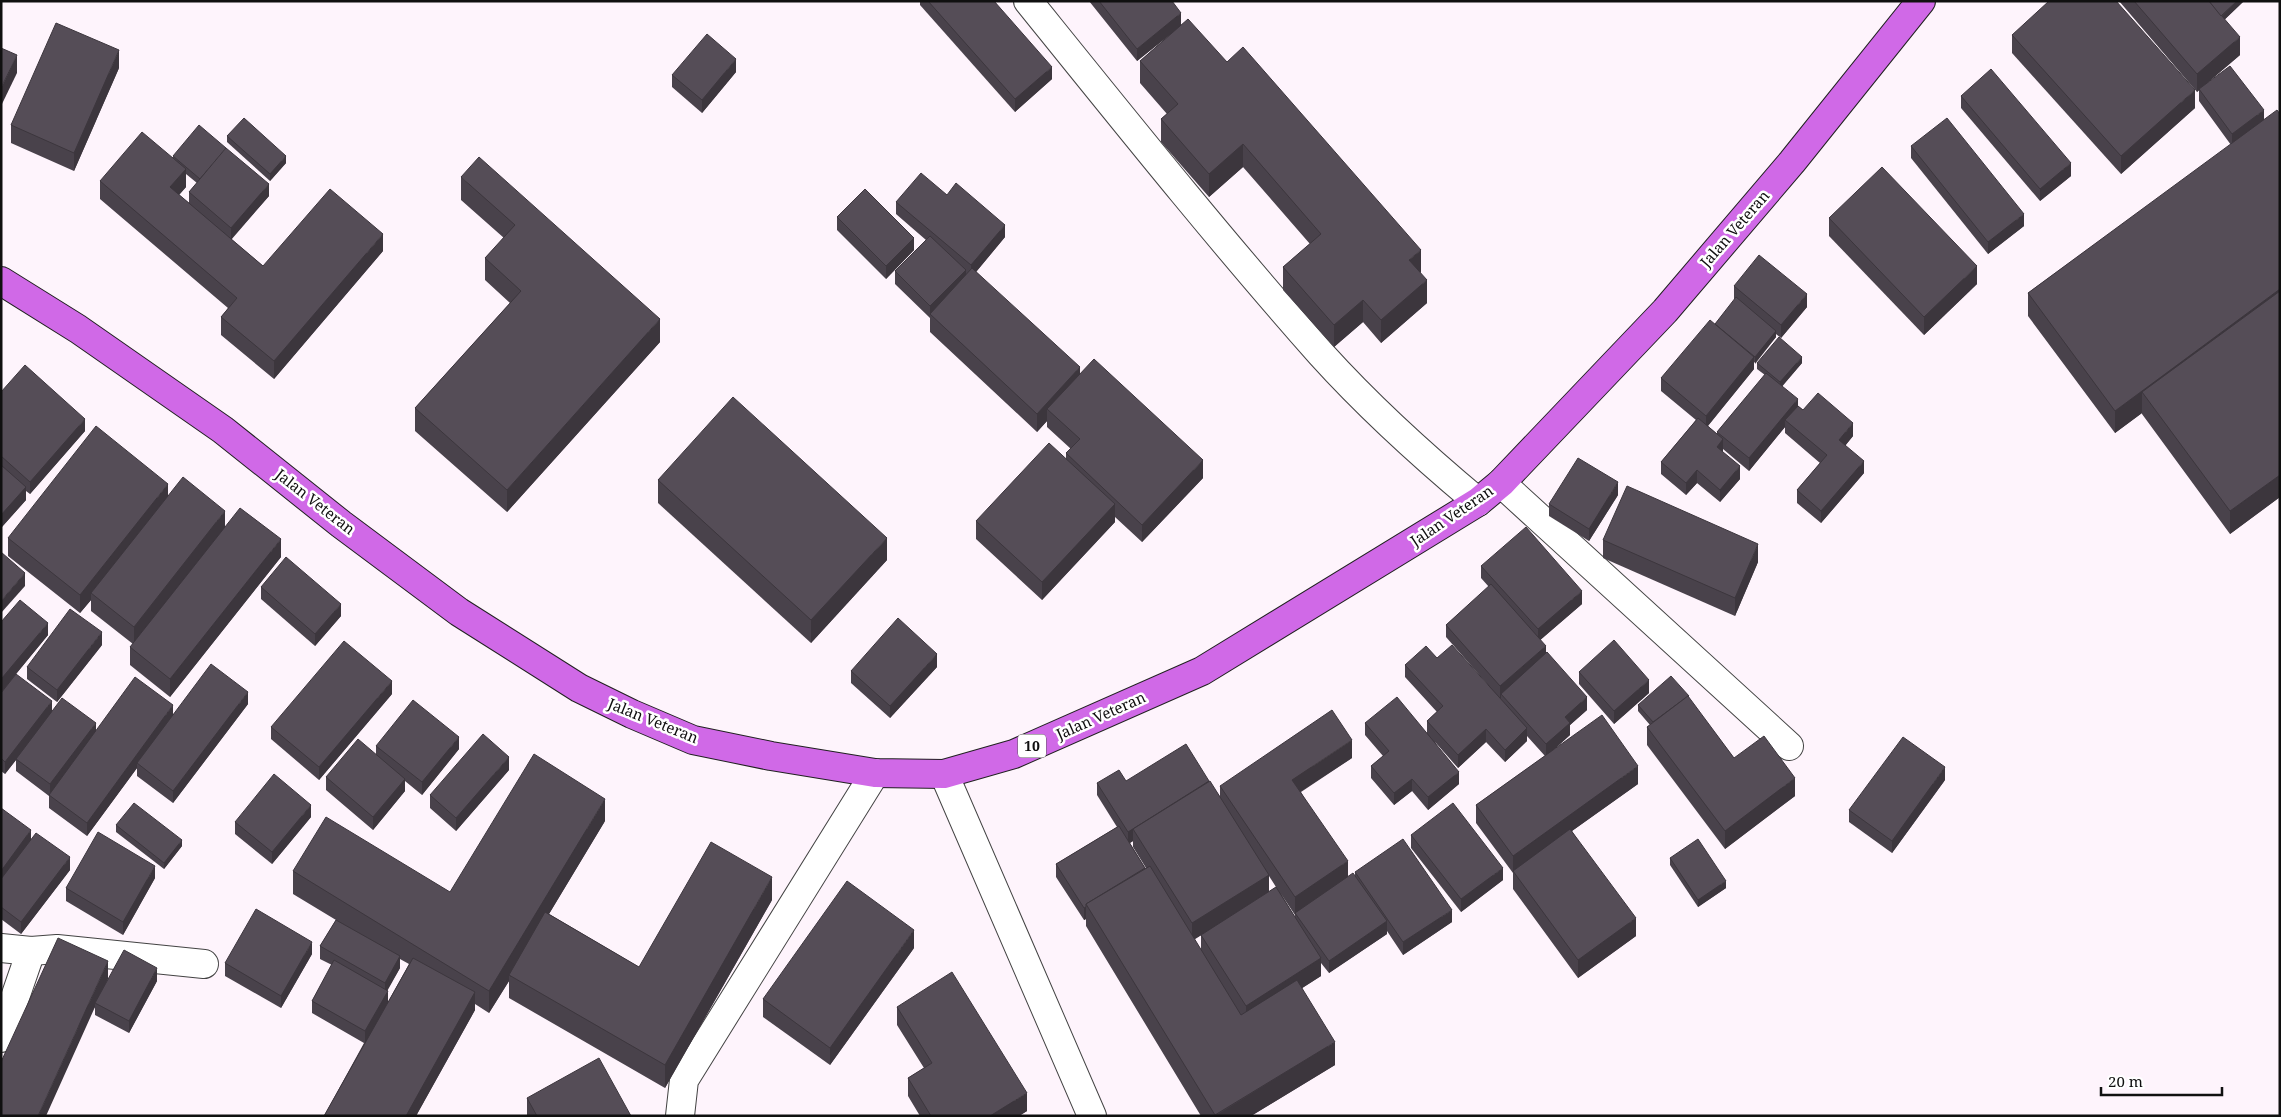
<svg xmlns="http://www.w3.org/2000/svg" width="2281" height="1117" viewBox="0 0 2281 1117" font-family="'Noto Serif',serif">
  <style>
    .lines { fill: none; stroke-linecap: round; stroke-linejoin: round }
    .street-casing { stroke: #434343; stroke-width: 30 }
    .highway-casing { stroke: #212121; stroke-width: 30 }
    .street { stroke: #fff; stroke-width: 28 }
    .highway { stroke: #d069e7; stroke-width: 28 }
    .wall { fill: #49424b; fill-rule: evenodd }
    .shaded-wall { fill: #3c363d }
    .building { fill: #554d57; stroke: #3c363d }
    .labels { text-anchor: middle; stroke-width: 5; stroke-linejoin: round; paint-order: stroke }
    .shield { fill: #fff; stroke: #585858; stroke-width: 1 }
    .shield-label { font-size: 14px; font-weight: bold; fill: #101010 }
    .street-label { font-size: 15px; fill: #101010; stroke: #fff }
  </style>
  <rect width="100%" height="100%" fill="#fef4fc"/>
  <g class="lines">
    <!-- street casing -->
    <g class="street-casing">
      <g id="street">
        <path d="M1028,1c96,119 192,239 293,353 47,52 103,103 157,148"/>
        <path d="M1501,483l288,263"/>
        <path d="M944,774l148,342"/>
        <path d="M1,948l30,3 -30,87"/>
        <path d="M31,951l26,-2 147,15"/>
        <path d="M680,1116l4,-36 191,-307"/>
      </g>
    </g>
    <!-- highway casing -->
    <g class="highway-casing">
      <path id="highway" d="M1,281l77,48 145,101 118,94 118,88 120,76 53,26 61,26 78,16 104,17 69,1 70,-20 188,-83 276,-169 23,-19 164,-172 127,-149 129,-161"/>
    </g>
    <!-- street -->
    <use href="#street" class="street"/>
    <!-- highway -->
    <use href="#highway" class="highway"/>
  </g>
  <!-- wall -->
  <g class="wall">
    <path d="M920,1h74l58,78 -37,33 -95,-107z"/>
    <path d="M1089,1h83l9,24 46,37 194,210 -1,1 7,30 -46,40 -18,-21 -29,25 -51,-57v-23l27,-23 -67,-77 -34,30 -48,-55v-23l6,-5 -27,-31v-22l32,-28 -35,28z"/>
    <path d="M2119,1h125l-20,19 16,35 -32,27 56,38 16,-6v383l-50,37 -88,-120v-1l-27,20 -87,-117v-23l203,-148 -32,-44v-11l-2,2z"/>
    <path d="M2012,35l183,73 -74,66 -109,-121z"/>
    <path d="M119,68l-45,103 -63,-28v-18z"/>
    <path d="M736,72l-34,41 -30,-26v-12z"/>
    <path d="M1961,96l110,80 -31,25 -79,-93z"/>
    <path d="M227,136l59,27 -16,18 -43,-39z"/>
    <path d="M1911,146l113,80 -36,28 -77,-96z"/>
    <path d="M173,156l96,40 -38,43 32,27 120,-15 -109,128 -53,-44v-18l7,-9 -128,-109v-18l73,-24zM186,174l11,9 -8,9v11l-10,-8 7,-8z"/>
    <path d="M461,177l199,165 -153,170 -92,-81v-23l95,-105 -25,-23v-22l19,-20 -43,-38z"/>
    <path d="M947,195l58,42 -29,35 104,102 123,104 -61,64 -27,-25v5l-73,78 -66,-61v-18l90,-62v-6l5,-4 -24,-22v-6l-10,11 -107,-100v-14l-35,-34v-13l31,-31 -30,-26v-12z"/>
    <path d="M837,217l77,33 -28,29 -49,-49z"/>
    <path d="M1829,218l148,66 -53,51 -95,-99z"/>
    <path d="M1734,286l73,21 -26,31 -5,-4v3l-22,26v6l-46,57 9,8v-2l48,-57 -8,-6v-6h45l-20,23 16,20 5,4 50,26 -8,10 19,27 -43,50 -24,-20v-13l23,-27 -35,-30v-6l-36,44 -26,-22v3l17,27 -20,23 -23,-19 -11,12 -25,-21v-12l35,-42 -35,-29v-13l54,-54 20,-24 -1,-1z"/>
    <path d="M1,392l84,39 -55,63 -4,-3v9l-25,28z"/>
    <path d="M658,480l229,80 -76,83 -153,-140z"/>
    <path d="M168,495l57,32 56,30 -111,140 -40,-32v-18l3,-3 -42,-33v-11l-11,13 -72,-57v-18z"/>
    <path d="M1618,495l-29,46 -40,-25v-12z"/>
    <path d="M1603,540l155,22 -23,54 -132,-58z"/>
    <path d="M1481,566l101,38 -42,36 6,14 41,56 -17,15v10l-18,16 86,33 -66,47 64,105 -58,42 -65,-89v-16l-37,-50v-18l69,-49 -18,-20v5l-22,21 -19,-20 -28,26 -23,-26 24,42 -31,26 -16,-19 -18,14 -23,-27v-12l12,-10 -18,-21v-12l62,10v-12l10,-9 -32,-35v-12l32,-7 51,27 -42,-48v-12l43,-38 -8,-9z"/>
    <path d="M261,587l80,29 -26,30 -54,-47z"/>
    <path d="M1,622l47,13 -32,39 36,38 44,19 77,-17 75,-10 -75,99 -36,-27v-8l-50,68 -38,-28v-12l-33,-25v-11l-11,14 -4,-3v-78l1,-2 -1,-1z"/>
    <path d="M102,645l-45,57 -30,-23v-12z"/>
    <path d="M937,667l-47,51 -39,-35v-12z"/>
    <path d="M1579,672l70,21 -35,31 -35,-40z"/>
    <path d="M392,694l-73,86 -48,-41v-12z"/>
    <path d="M1689,699l45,59 61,38 -70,53 -78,-104v-18l3,-2 -12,-14v-6z"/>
    <path d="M376,746l83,3 -37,46 -17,-14v10l-32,39 -47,-40v-13l50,-22z"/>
    <path d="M1352,758l-51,34 47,85 7,-1v-4l97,50 -49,33 -16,-24v3l-58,39 -8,-10v13l-19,12 33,77 -84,51h-50l-115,-190v-7l-2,1 -28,-43v-13l61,-37 -20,-32v-12l29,-2h83l11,16v-11zM1133,841v6l13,21h-1l-15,-25zM1269,876l7,11 -7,5zM1281,894l14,21v-1v3zM1208,931l-7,4v15l-7,-11z"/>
    <path d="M509,770l-53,61 -26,-23v-13z"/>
    <path d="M1945,780l-53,73 -43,-31v-12z"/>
    <path d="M1,808l30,31 39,31 -49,64 -20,-15z"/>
    <path d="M311,817l-39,47 -37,-30v-12z"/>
    <path d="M605,821l-56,93 90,53 133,-67 -107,188 -156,-90v-17l-20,32 -14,-9v6l-59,106h-92l40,-73 -52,-30v-12l20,-36 -12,-6v-13l16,-26 -43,-26v-23l157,21zM400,959l9,5 -21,38 -1,-12 13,-22z"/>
    <path d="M116,825l66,21 -18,23 -48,-37z"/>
    <path d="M1411,835l92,45 -42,32 -50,-64z"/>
    <path d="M1670,858l56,30 -28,19 -28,-42z"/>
    <path d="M155,878l-32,57 -57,-34v-13z"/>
    <path d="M914,948l-84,117 -67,-48v-18z"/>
    <path d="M312,954l-31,54 -56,-32v-13z"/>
    <path d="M108,979l49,2 -28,52 -34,-18v-8l-94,109z"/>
    <path d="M897,1007l130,104 -8,5h-99l-12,-20v-18l16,-10 -27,-43z"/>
    <path d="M527,1098l104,18h-104z"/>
  </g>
  <!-- shaded-wall -->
  <g class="shaded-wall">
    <path d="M2237,1h7l-25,24v-6z"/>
    <path d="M1181,13v13l-44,35v-12z"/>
    <path d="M2240,37v18l-43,37v-18z"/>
    <path d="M119,50v18l-45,103v-18z"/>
    <path d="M17,55v18l-16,33v-18z"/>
    <path d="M736,59v13l-34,41v-13z"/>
    <path d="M1052,67v12l-37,33v-13z"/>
    <path d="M2195,90v18l-74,66v-18z"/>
    <path d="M2264,110v13l-32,24v-13z"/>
    <path d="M1243,144v23l-34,30v-23z"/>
    <path d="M286,156v7l-16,18v-7z"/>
    <path d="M2071,163v13l-31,25v-12z"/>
    <path d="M186,169v18l-16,18v-18z"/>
    <path d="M269,184v12l-38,44v-12z"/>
    <path d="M2024,214v12l-36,28v-12z"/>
    <path d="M1005,225v12l-34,41v-13z"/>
    <path d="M383,234v17l-109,128v-18z"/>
    <path d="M914,238v12l-28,29v-13z"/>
    <path d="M1421,250v22l-12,11v-23z"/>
    <path d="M1977,266v18l-53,51v-18z"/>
    <path d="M966,270v12l-36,33v-9z"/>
    <path d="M1427,280v23l-46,40v-23z"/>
    <path d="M2280,289v23l-138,80v21l-27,20v-22z"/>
    <path d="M1807,294v13l-26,31v-13z"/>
    <path d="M1363,300v22l-29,25v-22z"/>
    <path d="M660,319v23l-153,170v-22z"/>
    <path d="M1776,331v6l-21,27v-7z"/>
    <path d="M1754,357v12l-48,59v-12z"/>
    <path d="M1802,357v6l-22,26v-7z"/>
    <path d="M1080,367v18l-33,24v12l-10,11v-18z"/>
    <path d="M1798,399v13l-13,8v7l-36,44v-13z"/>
    <path d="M85,419v12l-55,63v-12z"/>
    <path d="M1853,423v13l-14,17v-13z"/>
    <path d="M1723,439v13l-6,8v-13z"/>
    <path d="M1203,460v18l-61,64v-17z"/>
    <path d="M1864,461v12l-43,50v-12z"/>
    <path d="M1740,466v13l-20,23v-12z"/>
    <path d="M1697,470v13l-11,12v-12z"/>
    <path d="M2280,475v22l-50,37v-23z"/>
    <path d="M1618,482v13l-29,46v-12z"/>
    <path d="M168,484v18l-77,91v7l-11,13v-18z"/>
    <path d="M26,487v13l-25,28v-13z"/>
    <path d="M1115,504v18l-73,78v-18z"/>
    <path d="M225,511v18l-91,116v-18z"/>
    <path d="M887,538v22l-76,83v-23z"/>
    <path d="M281,539v18l-111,140v-18z"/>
    <path d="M1758,544v18l-23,54v-18z"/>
    <path d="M25,573v13l-24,27v-12z"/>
    <path d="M1582,591v13l-44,38v-13z"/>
    <path d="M341,604v12l-26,30v-12z"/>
    <path d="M48,623v12l-46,56v-13z"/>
    <path d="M102,632v13l-45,57v-12z"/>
    <path d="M1546,646v12l-45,36v4h-1v-12z"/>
    <path d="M937,654v13l-47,51v-12z"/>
    <path d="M1649,680v13l-35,31v-13z"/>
    <path d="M392,681v13l-73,86v-13z"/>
    <path d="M248,692v12l-75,99v-12z"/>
    <path d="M1587,697v13l-17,15v10l-24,22v-13l19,-27z"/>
    <path d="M52,701v13l-47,60v-12z"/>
    <path d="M173,705v13l-36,45v5l-50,68v-13z"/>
    <path d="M96,723v12l-46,61v-12z"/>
    <path d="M1527,728v13l-22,21v-12z"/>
    <path d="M1486,729v13l-28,26v-13z"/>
    <path d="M459,737v12l-37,46v-13z"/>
    <path d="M1352,740v18l-60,39v-17z"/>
    <path d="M509,757v13l-53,61v-13z"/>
    <path d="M1638,766v18l-124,88 -1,-1v2v-17z"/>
    <path d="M1945,767v13l-53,73v-12z"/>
    <path d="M1459,772v12l-31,26v-13z"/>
    <path d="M1795,778v18l-70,53v-18z"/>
    <path d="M405,779v12l-32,39v-13z"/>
    <path d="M1412,779v12l-18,14v-12z"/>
    <path d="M1209,782l-76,47v12l-5,3v-12z"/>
    <path d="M605,799v22l-94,156 -2,-2v6l-20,32v-22z"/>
    <path d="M311,805v12l-39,47v-12z"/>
    <path d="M31,830v13l-30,40v-12z"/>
    <path d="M182,840v6l-18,23v-6z"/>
    <path d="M70,857v13l-49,64v-12z"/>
    <path d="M1348,861v18l-53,36v-18z"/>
    <path d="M155,866v12l-32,57v-13z"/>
    <path d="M1503,868v12l-42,32v-13z"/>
    <path d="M1269,875v18l-77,48v-18z"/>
    <path d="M772,877v23l-107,188v-23z"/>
    <path d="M1726,881v7l-28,19v-7z"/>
    <path d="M1086,907v12l-2,1v-12z"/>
    <path d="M1452,910v12l-49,33v-13z"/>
    <path d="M1636,918v18l-58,42v-18z"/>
    <path d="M1387,921v13l-58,39v-12z"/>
    <path d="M914,930v18l-84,117v-17z"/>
    <path d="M312,942v12l-31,54v-12z"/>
    <path d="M400,956v12l-15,27v-12z"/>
    <path d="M1321,958v18l-75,48v-18z"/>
    <path d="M108,961v18l-13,24v4l-49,109h-8z"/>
    <path d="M157,968v13l-28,52v-12z"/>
    <path d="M388,991v12l-23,41v-13z"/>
    <path d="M475,992v18l-59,106h-10z"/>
    <path d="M1335,1042v23l-84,51h-36z"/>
    <path d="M1027,1093v18l-8,5h-29z"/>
  </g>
  <!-- building -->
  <g class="building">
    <path d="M928,1h66l58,66 -37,32z"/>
    <path d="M1099,1h73l9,12 -44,36z"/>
    <path d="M2049,1h67l79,89 -74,66 -109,-121z"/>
    <path d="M2134,1h75l31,36 -43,37z"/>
    <path d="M2209,1h28l-16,15z"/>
    <path d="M1188,19l39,43 16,-15 178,203 -12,10 18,20 -46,40 -18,-20 -29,25 -51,-58 38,-33 -78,-90 -34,30 -48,-55 17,-15 -38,-43z"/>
    <path d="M56,23l63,27 -45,103 -63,-28z"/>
    <path d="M707,34l29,25 -34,41 -30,-25z"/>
    <path d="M1,48l16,7 -16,33z"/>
    <path d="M2230,66l34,44 -32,24 -33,-45z"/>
    <path d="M1991,69l80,94 -31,26 -79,-93z"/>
    <path d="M2277,110l3,4v175l-165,122 -87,-118z"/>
    <path d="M244,118l42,38 -16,18 -43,-38z"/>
    <path d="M1947,118l77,96 -36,28 -77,-96z"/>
    <path d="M199,125l27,23 -26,31 -27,-23z"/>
    <path d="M142,132l44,37 -16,18 93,79 67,-77 53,45 -109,127 -53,-44 16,-19 -137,-117z"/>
    <path d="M226,148l43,36 -38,44 -42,-36z"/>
    <path d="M479,157l181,162 -153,171 -92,-82 106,-117 -36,-33 30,-33 -54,-48z"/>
    <path d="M1882,167l95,99 -53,51 -95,-99z"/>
    <path d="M921,173l26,22 9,-12 49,42 -34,40 -75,-63z"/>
    <path d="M865,189l49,49 -28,28 -49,-49z"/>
    <path d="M930,236l36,34 -36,36 -35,-35z"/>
    <path d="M1759,255l48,39 -26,31 -47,-39z"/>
    <path d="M972,268l108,99 -43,47 -107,-100z"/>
    <path d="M2280,291v184l-50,36 -88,-119z"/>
    <path d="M1736,297l40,34 -21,26 -40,-33z"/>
    <path d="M1710,320l44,37 -48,59 -45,-38z"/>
    <path d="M1779,337l23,20 -22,25 -23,-19z"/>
    <path d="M1094,359l109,101 -61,65 -76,-72 14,-14 -33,-30z"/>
    <path d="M25,365l60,54 -55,63 -29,-26v-64z"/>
    <path d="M1766,373l32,26 -49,59 -32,-26z"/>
    <path d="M1818,393l35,30 -14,17 25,21 -43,50 -24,-21 30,-35 -42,-35 13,-14 5,4z"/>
    <path d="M733,397l154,141 -76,82 -153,-140z"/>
    <path d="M1698,418l25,21 -6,8 23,19 -20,24 -23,-20 -11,13 -25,-21z"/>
    <path d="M96,426l72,58 -88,111 -72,-57z"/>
    <path d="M1049,443l66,61 -73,78 -66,-61z"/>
    <path d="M1578,458l40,24 -29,47 -40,-25z"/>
    <path d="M1,465l25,22 -25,28z"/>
    <path d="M183,477l42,34 -91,116 -43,-34z"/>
    <path d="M1627,486l131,58 -23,54 -132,-58z"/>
    <path d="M240,508l41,31 -111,140 -40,-32z"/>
    <path d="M1526,527l56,64 -44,38 -57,-63z"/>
    <path d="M1,552l24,21 -24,28z"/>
    <path d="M286,557l55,47 -26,30 -54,-47z"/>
    <path d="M1491,584l55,62 -46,40 -54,-61z"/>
    <path d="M20,600l28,23 -46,55 -1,-1v-55z"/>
    <path d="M70,609l32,23 -45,58 -30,-23z"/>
    <path d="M898,618l39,36 -47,52 -39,-35z"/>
    <path d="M1614,640l35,40 -35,31 -35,-39z"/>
    <path d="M344,641l48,40 -73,86 -48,-40z"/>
    <path d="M1452,645l75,83 -22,22 -19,-21 -28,26 -31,-34 16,-15 -38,-41 21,-19 11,12z"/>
    <path d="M1547,652l40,45 -22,20 5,6 -24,21 -45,-50z"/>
    <path d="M211,664l37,28 -75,99 -36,-28z"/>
    <path d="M16,674l36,27 -47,61 -4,-4v-65z"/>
    <path d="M1671,676l18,20 -1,1v-1l-35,26 -15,-17z"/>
    <path d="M135,677l38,28 -86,118 -38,-28z"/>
    <path d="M1688,696l46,62 30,-22 31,42 -70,53 -78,-104z"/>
    <path d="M1397,697l62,75 -31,25 -16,-18 -18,14 -23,-27 18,-15 -24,-28z"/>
    <path d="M62,698l34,25 -46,61 -34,-25z"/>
    <path d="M413,700l46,37 -37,45 -46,-36z"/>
    <path d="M1332,710l20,30 -60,40 56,81 -53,36 -75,-111z"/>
    <path d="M1602,715l36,51 -125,90 -37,-51z"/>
    <path d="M483,734l26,23 -53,61 -26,-23z"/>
    <path d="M1903,737l42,30 -53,74 -43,-31z"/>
    <path d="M358,739l47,40 -32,38 -47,-40z"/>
    <path d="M1186,744l23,37 -81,51 -31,-49 22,-13 7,11z"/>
    <path d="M534,754l71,45 -116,192 -196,-120 33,-54 124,75z"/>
    <path d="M274,774l37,31 -39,47 -37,-30z"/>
    <path d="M1210,781l59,94 -77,48 -59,-94z"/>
    <path d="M134,803l48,37 -18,23 -48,-38z"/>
    <path d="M1453,803l50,65 -42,31 -50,-64z"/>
    <path d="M1,808l30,22 -30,41z"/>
    <path d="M1119,826l26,42 -59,36v3l-2,1 -28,-44z"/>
    <path d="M1570,829l66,89 -58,42 -65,-89z"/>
    <path d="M98,832l57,34 -32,56 -57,-34z"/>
    <path d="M36,833l34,24 -49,65 -20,-15v-28z"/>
    <path d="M1403,839l49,71 -49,32 -48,-70z"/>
    <path d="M1698,839l28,42 -28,19 -28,-42z"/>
    <path d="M711,842l61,35 -107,188 -156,-90 36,-63 94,55z"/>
    <path d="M1150,866l91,149 56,-35 38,62 -120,73 -129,-211z"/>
    <path d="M1353,873l34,48 -58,40 -34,-48z"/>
    <path d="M847,881l67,49 -84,118 -67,-49z"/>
    <path d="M1276,887l45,71 -75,48 -45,-71z"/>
    <path d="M256,909l56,33 -31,54 -56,-33z"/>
    <path d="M336,920l64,36 -15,27 -65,-37z"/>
    <path d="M58,938l50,23 -70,155h-37v-54z"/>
    <path d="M124,950l33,18 -28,53 -34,-18z"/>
    <path d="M413,958l62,34 -69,124h-82z"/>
    <path d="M334,960l54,31 -23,40 -53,-30z"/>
    <path d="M952,972l75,121 -37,23h-59l-23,-38 24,-15 -35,-56z"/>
    <path d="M599,1058l32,58h-94l-10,-18z"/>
  </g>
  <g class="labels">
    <!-- shield labels -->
    <rect class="shield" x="1018" y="734.5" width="28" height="23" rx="4"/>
    <g class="shield-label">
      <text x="1032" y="751">10</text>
    </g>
    <!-- street labels -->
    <g class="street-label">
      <text transform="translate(1735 229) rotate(-49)" y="5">Jalan Veteran</text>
      <text transform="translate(315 502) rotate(38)" y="5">Jalan Veteran</text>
      <text transform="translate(1452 516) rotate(-34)" y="5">Jalan Veteran</text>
      <text transform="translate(1101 716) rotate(-24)" y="5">Jalan Veteran</text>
      <text transform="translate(653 721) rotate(22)" y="5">Jalan Veteran</text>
    </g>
  </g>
  <!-- border -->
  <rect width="2281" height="1117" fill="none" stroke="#101010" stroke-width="5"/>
  <!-- scale -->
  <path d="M2101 1087v8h121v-8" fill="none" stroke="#101010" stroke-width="2.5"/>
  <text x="2108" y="1087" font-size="15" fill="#101010" stroke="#ffffff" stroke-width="4" paint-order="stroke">20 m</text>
</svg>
